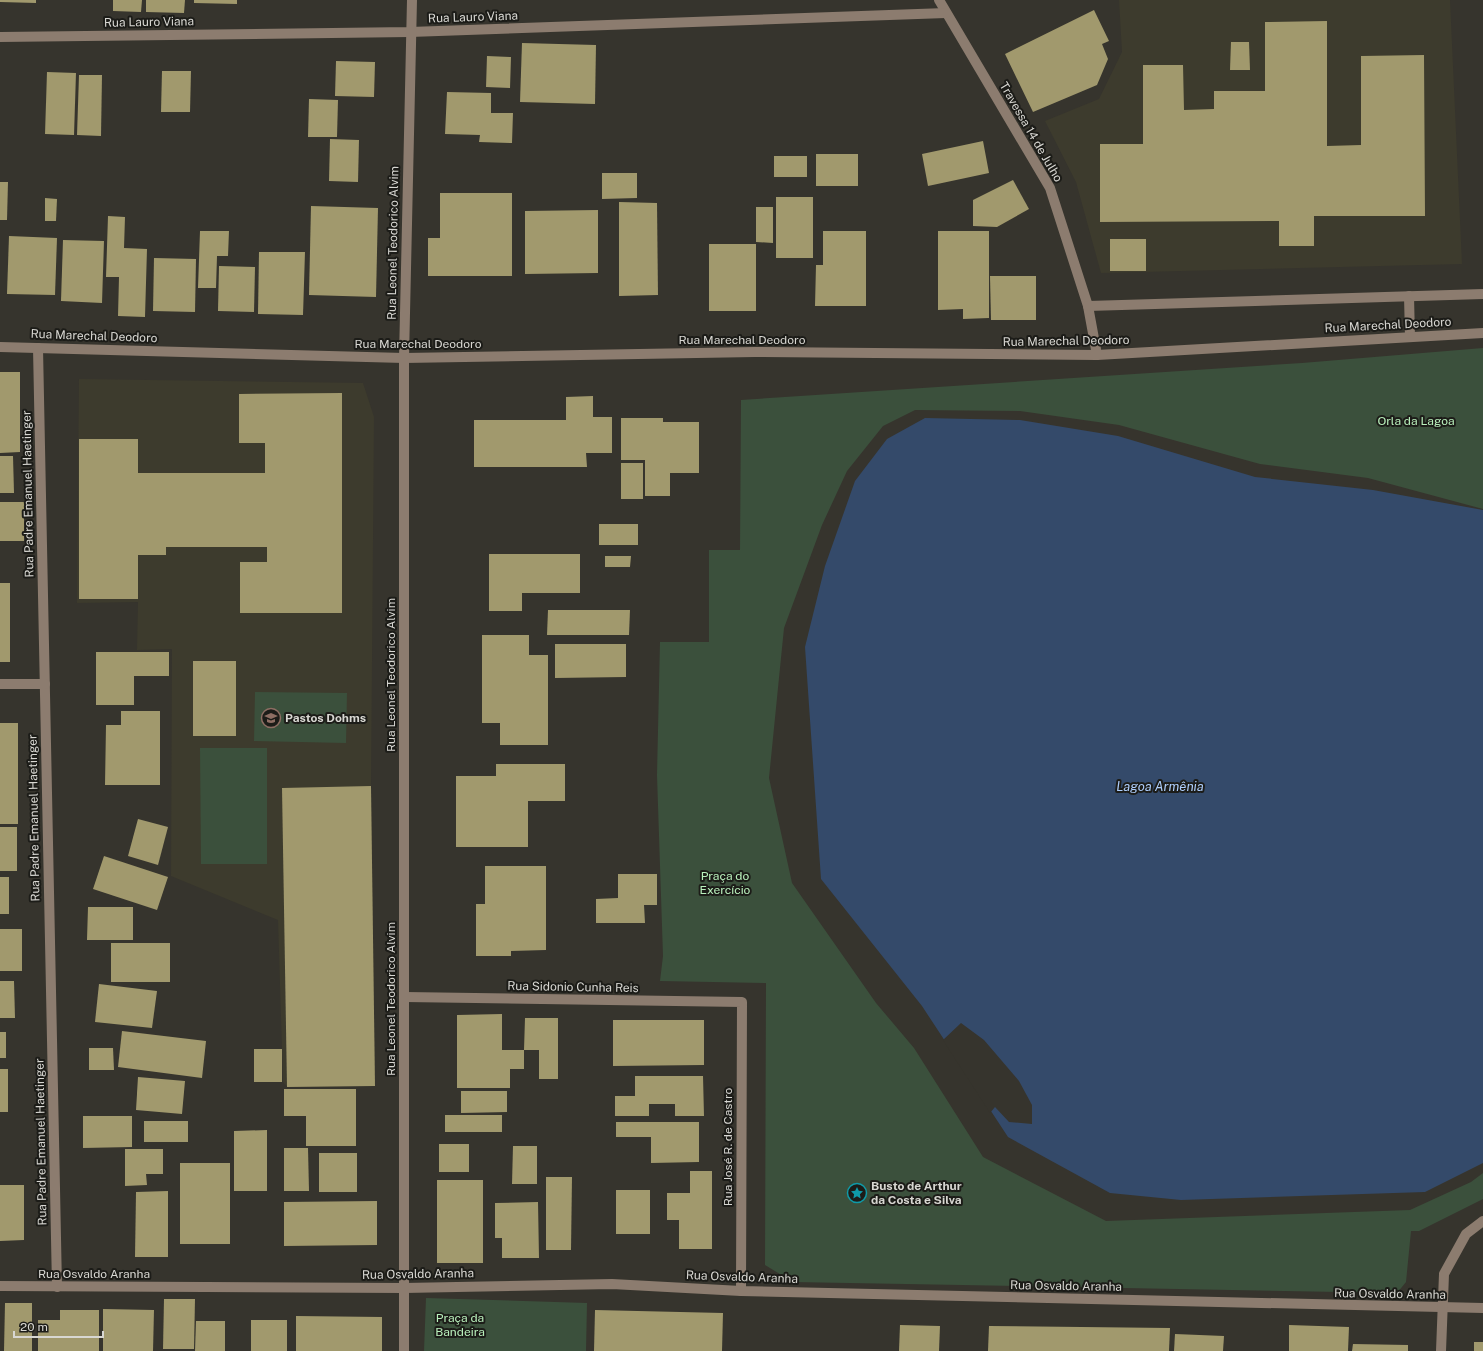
<svg xmlns="http://www.w3.org/2000/svg" width="1483" height="1351" viewBox="0 0 1483 1351" font-family="'Public Sans',sans-serif">
  <style>
    .built { fill: #3d3b2d }
    .green { fill: #3b503c }
    .water { fill: #344a6a }
    .pier { fill: #36342d }
    .building { fill: #a1996d }
    .lines { fill: none; stroke-linecap: round; stroke-linejoin: round }
    .minor { stroke: #8c7c6f; stroke-width: 10 }
    .labels { text-anchor: middle; stroke-width: 4; stroke-linejoin: round; paint-order: stroke }
    .street-label { font-size: 12px; fill: #d8d7d2; stroke: #1c1c18 }
    .park-label { font-size: 12px; fill: #b9f0bc; stroke: #1c1c18 }
    .poi-label { font-size: 12px; font-weight: bold; fill: #d8d7d2; stroke: #1c1c18; text-anchor: start }
    .water-label { font-size: 13px; font-style: italic; fill: #aecefc; stroke: #1c1c18 }
  </style>
  <rect width="100%" height="100%" fill="#36342d"/>
  <!-- built -->
  <g class="built">
    <path d="M1119,0h331l12,264 -361,9 -25,-91 -31,-61 54,-22 23,-47z"/>
    <path d="M79,379l284,4 11,34 -3,369 4,300 -88,1 -4,-5 -5,-162 -107,-44 1,-227 -35,1 1,-48 -61,1z"/>
  </g>
  <!-- green -->
  <g class="green">
    <path d="M1483,348v161l-115,-31 -108,-14 -141,-39 -99,-14 -105,-1 -32,16 -36,45 -25,54 -38,103 -15,150 23,105 84,120 38,45 69,109 123,64 304,-11 61,-28 12,-9v26l-64,32h-8l-5,51 -9,11 -604,-11 -28,-17 1,-282 -106,-2 3,-25 -6,-181 3,-133h49v-92h31l1,-150 561,-37z"/>
    <path d="M255,692l92,1 -1,50 -92,-2z"/>
    <path d="M200,748h67v116h-66z"/>
    <path d="M426,1298l161,5 -1,48h-162z"/>
  </g>
  <!-- water -->
  <path class="water" d="M925,418l95,2 98,16 137,41 118,13 110,20v653l-58,29 -244,8 -71,-7 -102,-56 -86,-131 -101,-127 -16,-232 20,-81 30,-85 32,-42z"/>
  <!-- pier -->
  <path class="pier" d="M961,1023l23,17 35,41 13,24v19l-23,-2 -14,-15 -5,6 -47,-73z"/>
  <!-- building -->
  <g class="building">
    <path d="M0,0h36v3l-36,-1z"/>
    <path d="M113,0h29l-1,12 -28,-1z"/>
    <path d="M146,0h39l-1,13 -38,-1z"/>
    <path d="M194,0h43v4l-43,-1z"/>
    <path d="M1094,10l15,31 -7,3 6,15 -11,26 -64,27 -28,-58z"/>
    <path d="M1327,21v125l34,-1v-89l63,-1 1,161h-111v30h-35v-25l-179,1v-78h43v-79h40l1,45 30,-1v-18h51v-69z"/>
    <path d="M1231,42h18l1,28h-20z"/>
    <path d="M522,43l74,2 -1,59 -75,-2z"/>
    <path d="M487,56l24,1 -1,31 -24,-1z"/>
    <path d="M336,61l39,1 -1,35 -39,-1z"/>
    <path d="M162,71h29l-1,41h-29z"/>
    <path d="M47,72l29,1 -2,62 -29,-1z"/>
    <path d="M79,75h23l-1,61 -24,-1z"/>
    <path d="M447,92l44,1v20h22l-1,30 -33,-1 1,-7 -35,-1z"/>
    <path d="M309,99l29,1 -1,37h-29z"/>
    <path d="M330,139l29,1 -1,42 -29,-1z"/>
    <path d="M983,141l6,32 -61,13 -6,-32z"/>
    <rect x="816" y="154" width="42" height="32"/>
    <rect x="774" y="156" width="33" height="21"/>
    <path d="M602,173h35v25l-35,1z"/>
    <path d="M1013,180l16,29 -32,18 -24,-1v-26z"/>
    <path d="M0,182h8l-1,38h-7z"/>
    <path d="M440,193h72v83h-84v-38h12z"/>
    <rect x="776" y="197" width="37" height="61"/>
    <path d="M45,198l12,1 -1,22h-11z"/>
    <path d="M619,202l38,1 1,92 -39,1z"/>
    <path d="M311,206l67,2 -2,89 -67,-2z"/>
    <path d="M756,207h17v36l-17,-1z"/>
    <path d="M598,210v63l-73,1v-63z"/>
    <path d="M108,216l17,1 -1,31 23,1 -2,68 -27,-1 1,-39h-13z"/>
    <path d="M200,231h29l-1,25h-11l-1,32h-18z"/>
    <path d="M823,231h43v75h-51l1,-41h7z"/>
    <path d="M938,231h51v87l-26,1v-10l-25,1z"/>
    <path d="M9,236l48,2 -2,57 -48,-1z"/>
    <rect x="1110" y="239" width="36" height="32"/>
    <path d="M63,240l41,1 -2,62 -41,-2z"/>
    <rect x="709" y="244" width="47" height="67"/>
    <path d="M259,252h46l-2,63 -45,-1z"/>
    <path d="M154,258l42,1 -1,53 -42,-1z"/>
    <path d="M219,266l36,1 -1,45 -36,-1z"/>
    <path d="M990,276h46v44h-45z"/>
    <path d="M0,372h20v80l-20,1z"/>
    <path d="M342,393v220h-102v-51h27v-15h-101v8h-28v44h-59v-160h59v34h127v-30h-26v-49z"/>
    <path d="M593,396v21h19v36h-26l1,14h-113v-47h92v-23z"/>
    <path d="M621,418h42v4h36v51h-29v23h-25v-36h-24z"/>
    <path d="M0,456h13l1,37h-14z"/>
    <rect x="621" y="463" width="22" height="36"/>
    <rect x="0" y="502" width="24" height="39"/>
    <rect x="599" y="524" width="39" height="21"/>
    <path d="M489,554h91v39h-58v18h-33z"/>
    <path d="M605,556h26l-1,11h-25z"/>
    <rect x="0" y="583" width="10" height="79"/>
    <path d="M548,610h82l-1,25h-82z"/>
    <path d="M482,635h47v20h19v90h-48v-22h-18z"/>
    <path d="M555,644h71v33l-71,1z"/>
    <path d="M96,652h73v24h-35v29h-38z"/>
    <rect x="193" y="661" width="43" height="75"/>
    <path d="M121,711h39v74h-55l1,-60h15z"/>
    <rect x="0" y="723" width="18" height="101"/>
    <path d="M496,764h69v37h-37v46h-72v-71h40z"/>
    <path d="M371,786l4,300 -88,1 -5,-299z"/>
    <path d="M138,819l30,8 -10,38 -30,-9z"/>
    <rect x="0" y="827" width="17" height="44"/>
    <path d="M104,856l64,21 -11,33 -64,-21z"/>
    <path d="M485,866h61v84l-35,1v5h-35v-52h9z"/>
    <path d="M618,874h39v31h-13l1,18h-49v-24l22,-1z"/>
    <rect x="0" y="877" width="9" height="37"/>
    <path d="M88,907h45v33h-46z"/>
    <rect x="0" y="929" width="22" height="42"/>
    <rect x="111" y="943" width="59" height="39"/>
    <path d="M0,981h14l1,37h-15z"/>
    <path d="M99,984l58,7 -5,37 -57,-6z"/>
    <path d="M502,1014v36h22v19h-14v19h-53v-73z"/>
    <path d="M525,1018h33v61h-19v-29h-15z"/>
    <path d="M613,1020h91v45l-91,1z"/>
    <path d="M122,1031l84,10 -4,37 -84,-11z"/>
    <rect x="0" y="1032" width="6" height="26"/>
    <path d="M89,1048h24l1,22h-25z"/>
    <rect x="254" y="1049" width="28" height="33"/>
    <rect x="0" y="1069" width="8" height="43"/>
    <path d="M635,1076h68l1,40h-29v-12h-26v12h-34v-20h20z"/>
    <path d="M138,1077l47,4 -3,33 -46,-4z"/>
    <path d="M284,1089h72v57h-50v-30h-22z"/>
    <path d="M461,1091h46v21l-46,1z"/>
    <rect x="445" y="1115" width="57" height="17"/>
    <path d="M83,1116h49v31l-49,1z"/>
    <rect x="144" y="1121" width="44" height="21"/>
    <path d="M616,1122h83v40l-48,1v-26h-35z"/>
    <path d="M267,1130v61h-33v-60z"/>
    <rect x="439" y="1144" width="30" height="28"/>
    <path d="M513,1146h24v38h-25z"/>
    <path d="M284,1148h24l1,43h-25z"/>
    <path d="M125,1149h38v25h-17l1,11 -22,1z"/>
    <rect x="319" y="1153" width="38" height="39"/>
    <rect x="180" y="1163" width="50" height="81"/>
    <path d="M690,1171h22v78h-33v-29h-12v-27h23z"/>
    <path d="M546,1177h26l-1,73h-25z"/>
    <rect x="437" y="1180" width="46" height="83"/>
    <path d="M0,1185h24v55l-24,1z"/>
    <rect x="616" y="1190" width="34" height="44"/>
    <path d="M168,1191v66h-33l1,-65z"/>
    <path d="M377,1201v44l-93,1v-44z"/>
    <path d="M538,1202l1,56h-37v-20h-7v-35z"/>
    <path d="M164,1299h31l-1,50h-31z"/>
    <path d="M5,1303h27v48h-28z"/>
    <path d="M103,1309l51,1 -1,41h-50z"/>
    <path d="M60,1310h39v41h-61v-31h22z"/>
    <path d="M595,1310l128,3 -1,38h-128z"/>
    <path d="M296,1316l86,1v34h-86z"/>
    <rect x="251" y="1320" width="36" height="31"/>
    <path d="M196,1321h29v30h-30z"/>
    <path d="M900,1325l40,1 -1,25h-40z"/>
    <path d="M1289,1325l60,2 -1,24h-59z"/>
    <path d="M989,1326l181,2 -1,23h-181z"/>
    <path d="M1175,1334l49,2 -1,15h-49z"/>
    <rect x="1474" y="1342" width="9" height="9"/>
    <path d="M1353,1344l55,1v6h-56z"/>
  </g>
  <g class="lines">
    <!-- minor -->
    <g class="minor">
      <path d="M939,0l111,188 38,118 9,49"/>
      <path d="M0,37l410,-5 536,-19"/>
      <path d="M1409,296l1,41"/>
      <path d="M1088,306l395,-12"/>
      <path d="M0,347l404,11 351,-6 342,3 386,-22"/>
      <path d="M38,348l19,939"/>
      <path d="M0,684h45"/>
      <path d="M405,997l337,5 -1,289"/>
      <path d="M0,1286l404,2 208,-4 129,7 742,17"/>
      <path d="M404,1351v-993l8,-358"/>
      <path d="M1441,1351l3,-77 22,-40 17,-13"/>
    </g>
  </g>
  <!-- icons -->
  <defs>
    <g id="school-ring" transform="scale(1)"><circle r="9.5" fill="#1c1c18" stroke="#8d6e63" stroke-width="1.5"/><path d="M0-5L7-2L0 1L-7-2ZM-4 1L0 2.5L4 1V4Q0 6-4 4Z" fill="#8d6e63"/></g>
    <g id="sight-ring" transform="scale(1)"><circle r="9.5" fill="#1c1c18" stroke="#0f9aa8" stroke-width="1.5"/><path d="M0-6L1.8-2.2L6-1.7L2.9 1.2L3.7 5.4L0 3.3L-3.7 5.4L-2.9 1.2L-6-1.7L-1.8-2.2Z" fill="#0f9aa8"/></g>
  </defs>
  <g fill-rule="evenodd">
    <use href="#school-ring" x="271" y="718"/>
    <use href="#sight-ring" x="857" y="1193"/>
  </g>
  <g class="labels">
    <!-- street labels -->
    <g class="street-label">
      <text transform="translate(473 17) rotate(-2)" y="4">Rua Lauro Viana</text>
      <text transform="translate(149 22) rotate(-1)" y="4">Rua Lauro Viana</text>
      <text transform="translate(1031 132) rotate(60)" y="4">Travessa 14 de Julho</text>
      <text transform="translate(393 243) rotate(-89)" y="4">Rua Leonel Teodorico Alvim</text>
      <text transform="translate(1388 325) rotate(-3)" y="4">Rua Marechal Deodoro</text>
      <text transform="translate(94 336) rotate(2)" y="4">Rua Marechal Deodoro</text>
      <text x="742" y="344">Rua Marechal Deodoro</text>
      <text transform="translate(1066 341) rotate(-1)" y="4">Rua Marechal Deodoro</text>
      <text x="418" y="348">Rua Marechal Deodoro</text>
      <text transform="translate(28 494) rotate(-91)" y="4">Rua Padre Emanuel Haetinger</text>
      <text transform="translate(391 675) rotate(-90)" y="4">Rua Leonel Teodorico Alvim</text>
      <text transform="translate(34 818) rotate(-91)" y="4">Rua Padre Emanuel Haetinger</text>
      <text transform="translate(573 987) rotate(1)" y="4">Rua Sidonio Cunha Reis</text>
      <text transform="translate(391 999) rotate(-90)" y="4">Rua Leonel Teodorico Alvim</text>
      <text transform="translate(41 1142) rotate(-91)" y="4">Rua Padre Emanuel Haetinger</text>
      <text transform="translate(728 1147) rotate(-90)" y="4">Rua José R. de Castro</text>
      <text x="94" y="1278">Rua Osvaldo Aranha</text>
      <text transform="translate(418 1274) rotate(-1)" y="4">Rua Osvaldo Aranha</text>
      <text transform="translate(742 1277) rotate(2)" y="4">Rua Osvaldo Aranha</text>
      <text transform="translate(1066 1286) rotate(1)" y="4">Rua Osvaldo Aranha</text>
      <text transform="translate(1390 1294) rotate(1)" y="4">Rua Osvaldo Aranha</text>
    </g>
    <!-- park labels -->
    <g class="park-label">
      <text x="1416" y="425">Orla da Lagoa</text>
      <text x="725" y="880">Praça do<tspan x="725" dy="14">Exercício</tspan></text>
      <text x="460" y="1322">Praça da<tspan x="460" dy="14">Bandeira</tspan></text>
    </g>
    <!-- poi labels -->
    <g class="poi-label">
      <text x="285" y="722">Pastos Dohms</text>
      <text x="871" y="1190">Busto de Arthur<tspan x="871" dy="14">da Costa e Silva</tspan></text>
    </g>
    <!-- water labels -->
    <g class="water-label">
      <text x="1160" y="791">Lagoa Armênia</text>
    </g>
  </g>
  <!-- scale -->
  <path d="M14 1331v6h89v-6" fill="none" stroke="#d8d7d2" stroke-width="2"/>
  <text x="20" y="1331" font-size="12" fill="#d8d7d2" stroke="#1c1c18" stroke-width="3" paint-order="stroke">20 m</text>
</svg>
